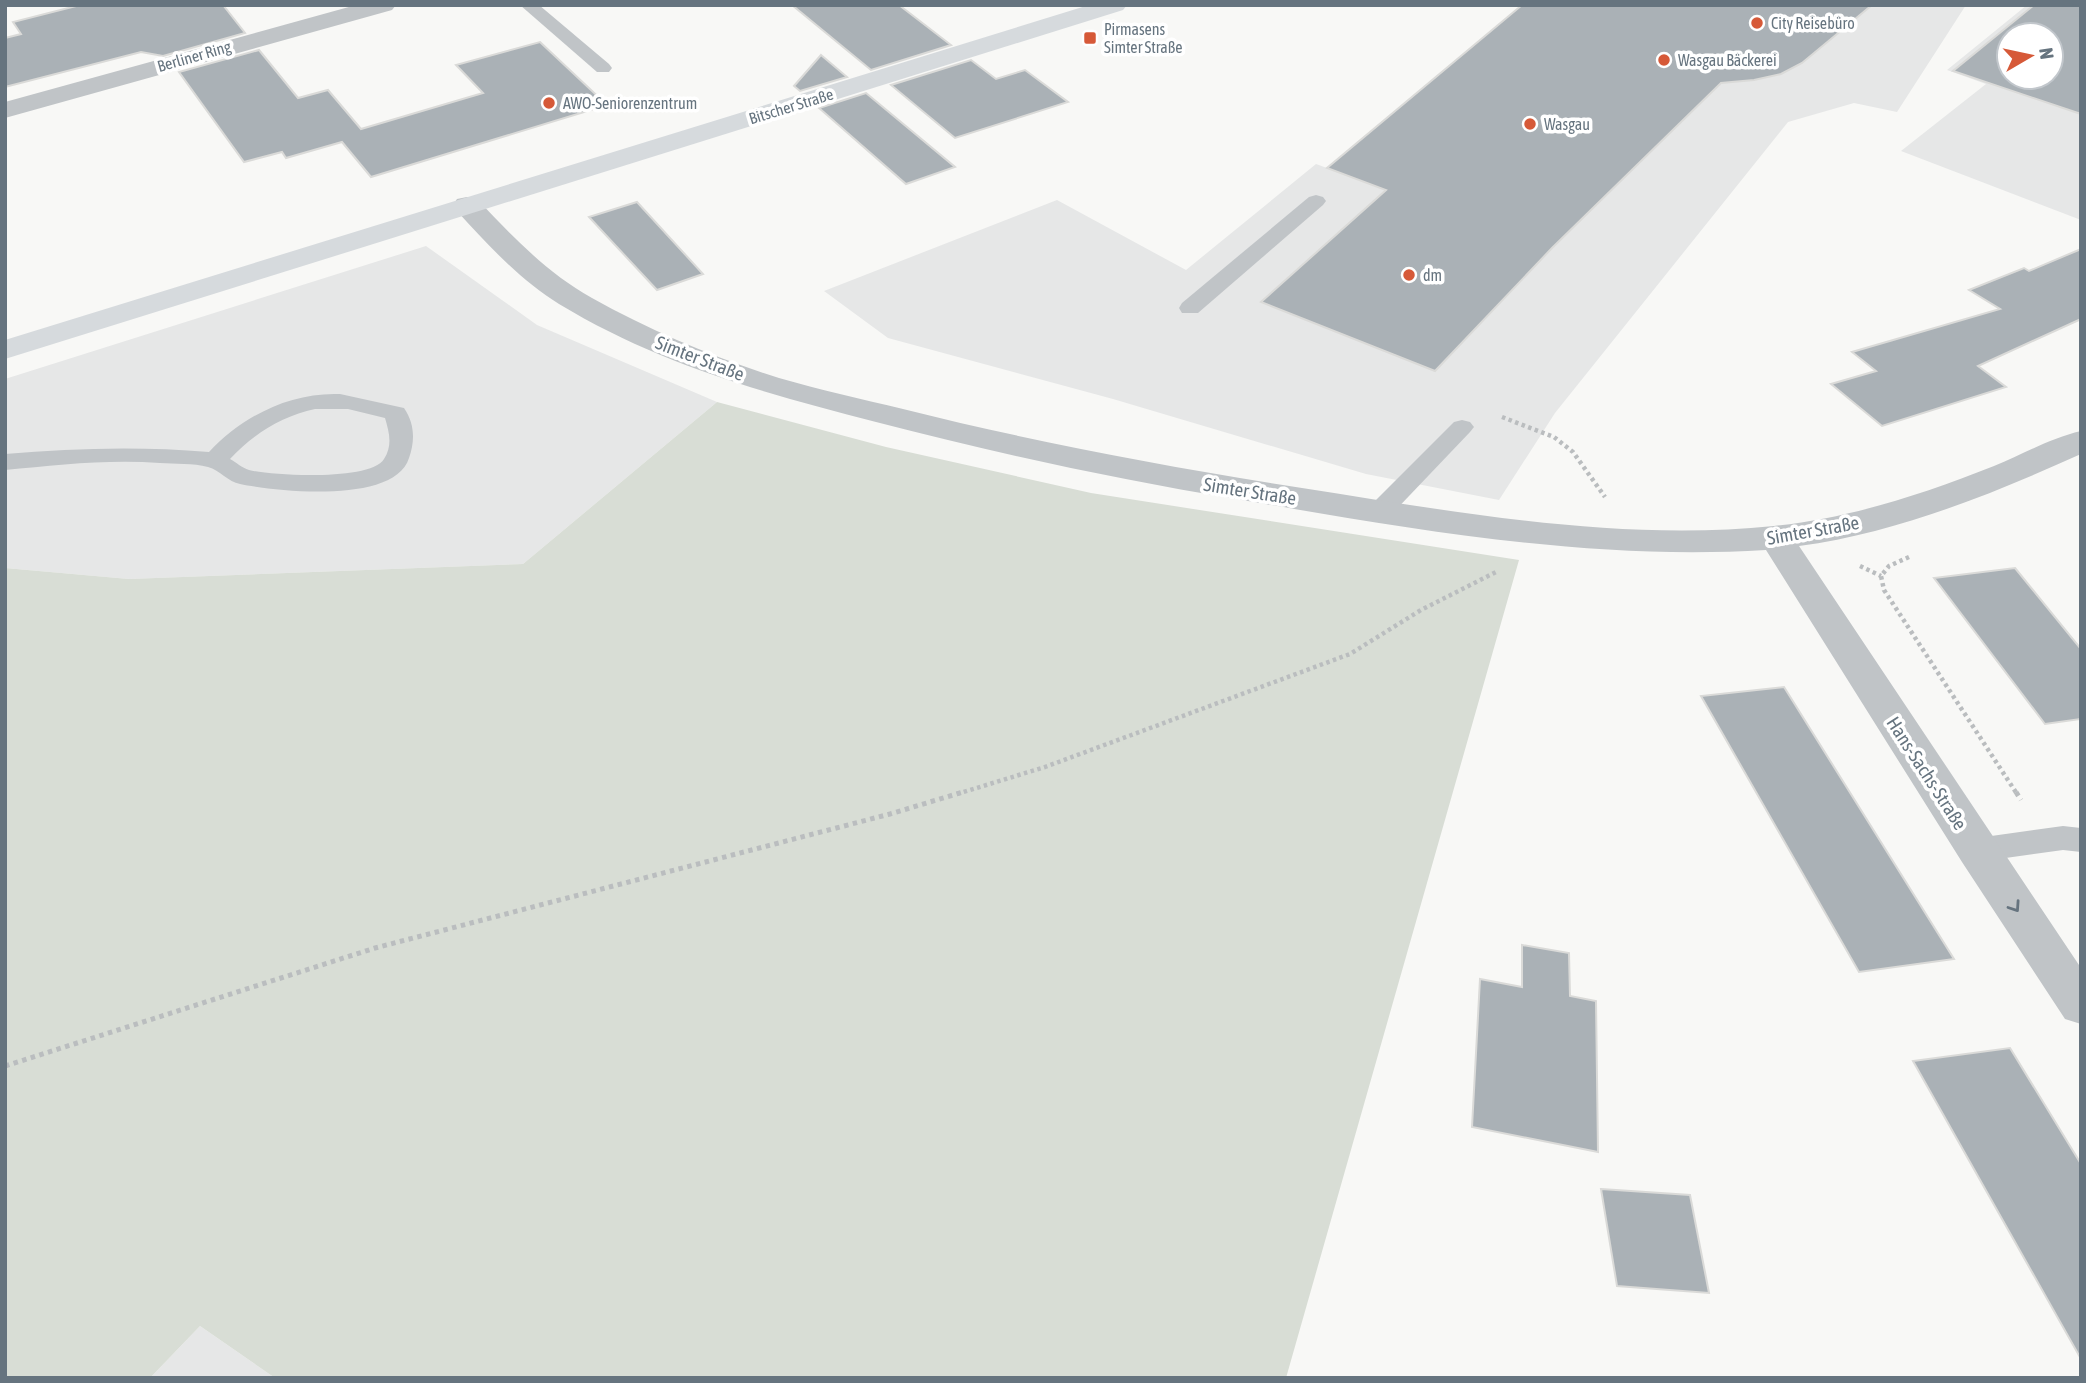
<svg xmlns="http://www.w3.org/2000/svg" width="2086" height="1383" viewBox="0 0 2086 1383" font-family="'Asap Condensed',sans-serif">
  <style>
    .built { fill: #e6e7e7; fill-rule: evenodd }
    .green { fill: #d8ddd5 }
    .building { fill: #aab1b6; stroke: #dadad8; stroke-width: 2; fill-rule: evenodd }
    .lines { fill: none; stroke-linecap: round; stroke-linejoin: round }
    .path-far1 { stroke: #babdbf; stroke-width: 4.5; stroke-dasharray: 3.5 3.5; stroke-linecap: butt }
    .path { stroke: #babdbf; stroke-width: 5; stroke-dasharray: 4.5 4.5; stroke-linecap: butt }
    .service { fill: #c0c4c7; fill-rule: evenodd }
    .minor { fill: #c0c4c7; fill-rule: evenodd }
    .tertiary { fill: #c0c4c7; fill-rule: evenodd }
    .secondary { fill: #d6dadd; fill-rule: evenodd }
    .oneway { stroke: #66747f }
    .poi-dot { fill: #d65938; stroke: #fff; stroke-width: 2.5 }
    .labels { text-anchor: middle; stroke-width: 7; stroke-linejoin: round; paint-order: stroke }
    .far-poi-label { font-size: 16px; fill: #66747f; stroke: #fff; text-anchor: start }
    .far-street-label { font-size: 16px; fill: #66747f; stroke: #fff }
    .street-label { font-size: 19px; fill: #66747f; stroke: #fff }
  </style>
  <rect width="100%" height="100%" fill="#f8f8f6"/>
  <!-- built -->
  <g class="built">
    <path d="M1522,5h444l-69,107 -43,-9 -66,19 -233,291 -56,87 -133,-26 -253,-75 -225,-61 -64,-47 233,-91 129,70 130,-106 11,4z"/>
    <path d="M2027,5h54v215l-180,-69 85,-67 -39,-14zM2009,35h42v42h-42z"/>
    <path d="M426,246l111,79 180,77 -194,162 -394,15 -124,-11v-189z"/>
    <path d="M200,1326l75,52h-125z"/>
  </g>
  <!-- green -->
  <path class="green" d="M717,402l169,45 205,46 428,67 -233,818h-1011l-75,-52 -50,52h-145v-810l124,11 394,-15z"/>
  <!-- building -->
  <g class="building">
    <path d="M80,5h143l22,28 -82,23 -22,-4 -136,35v-49l16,-4 -8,-12z"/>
    <path d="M792,5h107l52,40 -80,25z"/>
    <path d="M1522,5h350l-70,58 -21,11 -27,6 -33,3 -169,165 -117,123 -174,-69 125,-112 -59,-22z"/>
    <path d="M2034,5h47v109l-128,-43zM2009,35h42v42h-42z"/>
    <path d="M540,42l67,63 -236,72 -29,-35 -56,16 -4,-6 -38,10 -65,-90 80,-22 39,48 30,-8 33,39 122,-36 -27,-28z"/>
    <path d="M821,55l26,22 -47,14 -6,-5z"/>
    <path d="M971,60l25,19 29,-9 43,32 -113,36 -64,-53z"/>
    <path d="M866,93l89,74 -49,17 -87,-76z"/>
    <path d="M637,202l66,72 -46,16 -68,-73z"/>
    <path d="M2081,249v70l-103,47 28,21 -124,39 -51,-42 45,-13 -24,-19 148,-43 -31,-19 55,-22 5,3z"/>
    <path d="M2015,568l66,81v70l-36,5 -111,-146z"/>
    <path d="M1784,687l170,272 -95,13 -158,-276z"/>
    <path d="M1522,945l47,8 1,43 26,5 2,151 -126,-25 8,-148 42,8z"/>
    <path d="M2010,1048l71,116v195l-168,-298z"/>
    <path d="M1601,1189l89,6 19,98 -92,-7z"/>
  </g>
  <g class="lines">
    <!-- path-far1 -->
    <g class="path-far1">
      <path d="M1502,417l52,20 19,15 32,45"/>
      <path d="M1909,557l-20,9 -8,10 3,14 133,204"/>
      <path d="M1860,566l21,10"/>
      <path d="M957,794l88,-27 305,-113 71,-44 77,-39"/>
    </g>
    <!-- path -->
    <g class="path">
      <path d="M2016,792l5,8"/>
      <path d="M5,1066l370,-118 515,-134 73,-22"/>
    </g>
    <!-- service -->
    <g class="service">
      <path d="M520,5h19l70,59 3,4 -3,4h-12z"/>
      <path d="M1316,195l7,2 3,4 -3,4 -125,108h-16l-3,-5 3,-5 127,-106z"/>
      <path d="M340,394l64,14c11,16 11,33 5,50 -14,46 -131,34 -169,26 -12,-2 -20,-14 -32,-17 -15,-4 -33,-3 -48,-4 -51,-4 -104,2 -155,7v-16c69,-6 135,-8 204,-2 34,-36 81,-60 131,-58zM315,409h33l37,9c4,14 8,27 -1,41 -13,22 -112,17 -135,11 -7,-2 -13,-8 -19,-11 23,-25 52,-43 85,-50z"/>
      <path d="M1462,420l8,2 4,5 -4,5 -81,85 -9,2 -9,-2 -4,-6 4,-6 83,-83z"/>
      <path d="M2063,826l18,2v24l-18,-2 -86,12 -11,-3 -4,-9 4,-9 11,-3z"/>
    </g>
    <!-- minor -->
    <path class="minor" d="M467,197l10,2c35,37 70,74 115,99 59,33 123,60 187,80 41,12 83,21 124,31 131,33 265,58 399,79 155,24 315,54 472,38 77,-8 149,-32 220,-60 29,-12 57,-28 87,-35v23c-89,40 -184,79 -282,92l282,422v56l-16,-5 -103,-157 -196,-312c-178,11 -355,-21 -530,-51 -121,-20 -241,-46 -360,-77 -112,-29 -216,-57 -317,-118 -39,-24 -71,-59 -102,-93l-4,-6 4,-6z"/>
    <!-- tertiary -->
    <path class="tertiary" d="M356,5h40l-4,5 -387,108v-16z"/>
    <!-- secondary -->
    <path class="secondary" d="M1089,5h38l-4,5 -1118,349v-19z"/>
  </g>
  <!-- one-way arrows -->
  <defs><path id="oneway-chevron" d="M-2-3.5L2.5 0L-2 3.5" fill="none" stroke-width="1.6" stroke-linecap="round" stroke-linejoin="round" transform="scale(1.75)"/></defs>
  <use class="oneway" href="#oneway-chevron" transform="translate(2015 907) rotate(56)"/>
  <!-- markers -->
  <g class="poi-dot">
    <circle cx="1757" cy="23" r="7"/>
    <rect x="1083" y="31" width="14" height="14" rx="3.5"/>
    <circle cx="1664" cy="60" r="7"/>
    <circle cx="549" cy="103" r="7"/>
    <circle cx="1530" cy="124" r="7"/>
    <circle cx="1409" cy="275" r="7"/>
  </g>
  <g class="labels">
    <!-- far-poi labels -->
    <g class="far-poi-label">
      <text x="1771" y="29">City Reisebüro</text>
      <text x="1104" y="35">Pirmasens<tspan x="1104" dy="18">Simter Straße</tspan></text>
      <text x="1678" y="66">Wasgau Bäckerei</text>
      <text x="563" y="109">AWO-Seniorenzentrum</text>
      <text x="1544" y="130">Wasgau</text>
      <text x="1423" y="281">dm</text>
    </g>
    <!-- far-street labels -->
    <g class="far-street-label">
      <text transform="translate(194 56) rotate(-16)" y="6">Berliner Ring</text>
      <text transform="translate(791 106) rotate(-17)" y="6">Bitscher Straße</text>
    </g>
    <!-- street labels -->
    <g class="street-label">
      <text transform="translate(700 358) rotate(21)" y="7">Simter Straße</text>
      <text transform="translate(1250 491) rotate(9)" y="7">Simter Straße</text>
      <text transform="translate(1813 530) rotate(-10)" y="7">Simter Straße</text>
      <text transform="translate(1927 773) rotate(57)" y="7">Hans-Sachs-Straße</text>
    </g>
  </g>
  <!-- border -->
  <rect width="2086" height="1383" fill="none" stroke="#66747f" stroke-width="14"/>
  <!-- north arrow -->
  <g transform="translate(2030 56) rotate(81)"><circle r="33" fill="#ffffff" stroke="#c2c7cc" stroke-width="2"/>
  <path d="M0-5L12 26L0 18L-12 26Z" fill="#d65938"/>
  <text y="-10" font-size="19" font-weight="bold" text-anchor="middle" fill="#66747f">N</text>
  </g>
</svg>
